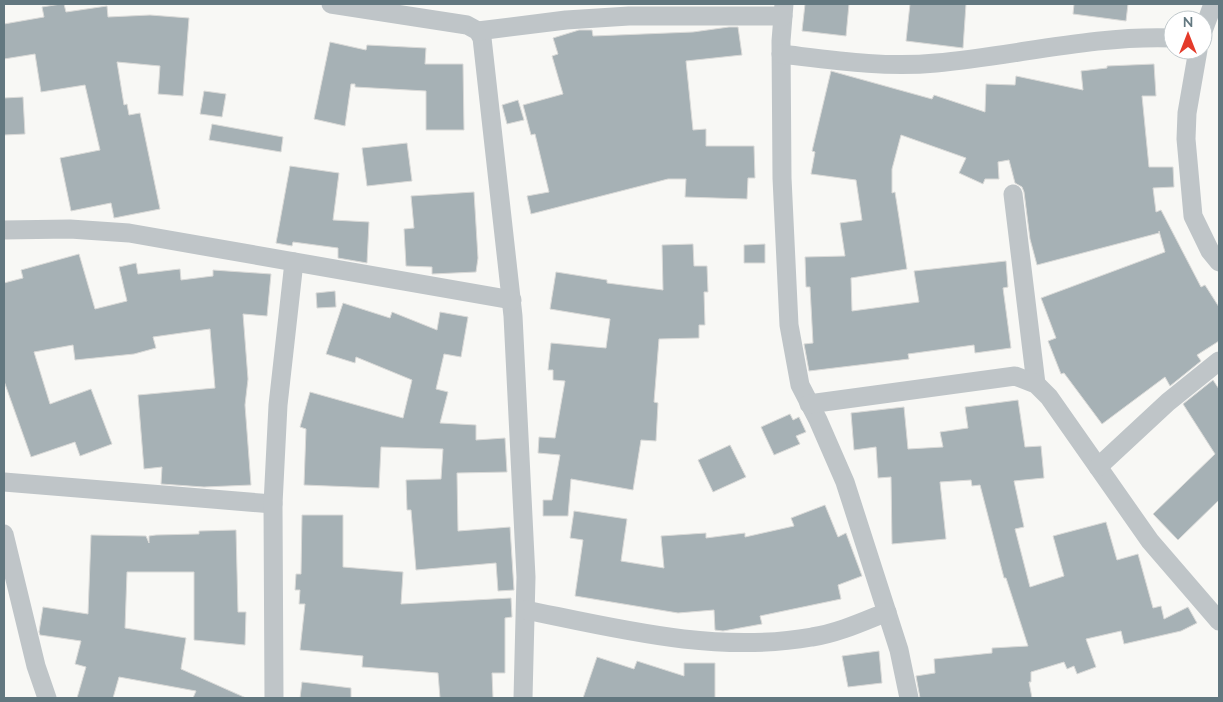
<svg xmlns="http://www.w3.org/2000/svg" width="1223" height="702" viewBox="0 0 1223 702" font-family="Mulish,sans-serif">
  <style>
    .building { fill: #a6b1b5; stroke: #dadad8 }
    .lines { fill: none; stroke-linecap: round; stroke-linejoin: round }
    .minor { stroke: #bfc5c8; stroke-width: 19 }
  </style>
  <rect width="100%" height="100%" fill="#f8f8f5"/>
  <!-- building -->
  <g class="building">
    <path d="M61,4h3l2,8 41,-6 1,11 42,-2 39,3 -6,78 -25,-2 2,-28 -43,-4 7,43 3,-1 2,11 11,-2 20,96 -46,9 -3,-15 -40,8 -11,-53 40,-8 -15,-65 -44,7 -6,-38 -31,5v-35l40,-7 -2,-10z"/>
    <path d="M805,4h44l-3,32 -44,-5z"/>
    <path d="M910,4h56l-3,44 -57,-7z"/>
    <path d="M1074,4h54l-2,17 -53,-7z"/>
    <path d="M729,27h9l4,28 -56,6 7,69 13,-1v17h48l1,32h-7l-1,21 -62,-2 1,-18h-18l-137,35 -4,-18 22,-4 -14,-58 -4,1 -8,-30 40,-11 -11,-38 6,-2 -5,-16 26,-8h13l1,6 100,-4z"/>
    <path d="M330,42l36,8 1,-5 59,3 -1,16h38l1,66h-38v-39l-71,-4v-3h-4l-6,42 -31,-7z"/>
    <path d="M1154,64l2,32h-14l7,71h24l1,20 -21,1 3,24 5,-2 40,77 4,-2 14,22v34l-22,14 4,6 -31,25 -5,-9 -63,47 -38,-51 -3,1 -13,-33 8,-3 -15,-40 124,-46 -6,-21v2l-122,32 -7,-26 -6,-47 -2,-5 -7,-4 -6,-23 -11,2 1,17h-14l-2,5 -24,-11 7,-15 -65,-23 -9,34v24l3,-1 12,77 -56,9 1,33 67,-9 -5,-31 92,-10 2,26 -5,1 8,60 -36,5 -1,-8 -66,9 1,5 -100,12 -5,-27 9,-1 -3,-56h-4l-1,-30 40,-1 -5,-33 22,-3 -6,-40 -45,-6 4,-22 -3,-1 19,-80 101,28 2,-4 51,17 1,-28 29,1 1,-9 67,14 -2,-19 26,-3v-2z"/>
    <path d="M204,91l22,3 -4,23 -22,-3z"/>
    <path d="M23,97l2,37 -21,1v-37z"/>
    <path d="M518,100l6,20 -17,4 -5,-19z"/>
    <path d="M212,124l71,13 -2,15 -72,-12z"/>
    <path d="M407,143l5,38 -45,5 -5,-38z"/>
    <path d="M290,166l49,7 -6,47 36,2 -2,41 -29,-5v-10l-45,-6 -1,4 -16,-3z"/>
    <path d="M474,192l4,66 -2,14 -44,2v-7l-26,-1 -2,-37 10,-1 -3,-32z"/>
    <path d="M693,244l1,22h13l1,26h-4l1,33h-6v13l-40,1 -5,63 4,1 -2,38 -15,-1 -8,50 -62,-11 -3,37h-25v-16h9l8,-45 -22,-2 1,-16 16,1 10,-57 -12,-1v-10h-5l3,-27 55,5 4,-29 -60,-10 6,-37 51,8v3l56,7 -1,-45z"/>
    <path d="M765,244v19h-21v-18z"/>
    <path d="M79,254l16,55 32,-8 -8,-34 17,-4 2,11 42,-5 1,11 32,-4v-6l58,4 -4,42 -24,-2 5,65 -3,26 6,80 -47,2 -43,-3 1,-17 -18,2 -6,-74 77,-7 -5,-59 -57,8 3,11 -22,6 -59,6 -2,-15 -39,7 16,52 41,-15 21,55 -32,12 -5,-14 -44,15 -27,-76v-98l19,-5 -2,-8z"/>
    <path d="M335,291l1,16 -19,1 -1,-15z"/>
    <path d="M343,303l47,15 2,-6 45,18 3,-18 28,5 -7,40 -17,-3 -8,35 12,3 -8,31 36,2v15l29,-2 2,34 -50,1 1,58 52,-4 4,63 -16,1 -2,-28 -80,7 -5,-60h-4l-1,-30 35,-1 2,-30 -62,-2 -2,41 -75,-3 2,-56 -6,-2 10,-35 93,26 9,-38 -56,-23 -1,6 -29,-9z"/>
    <path d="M1213,380l6,9v111l-41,40 -25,-26 62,-60 -32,-50z"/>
    <path d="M1018,400l7,47 16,-1 3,32 -30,3 10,46 -9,2 15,58 34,-11 -11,-40 53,-14 11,38 21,-6 15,54 8,-2 3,13 24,-12 9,16 -16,8 -57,13 -3,-13 -35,8 10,28 -19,7 -3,-8 -7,3 -3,-7 -33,10v10h-2l3,16h-112l-4,-22 19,-3 -1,-14 58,-6v-5l36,-2 -22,-68h-2l-24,-93 -8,1 -1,-6 -31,2 6,57 -54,5 -1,-67 -13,1 -2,-31 -22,3 -3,-37 53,-6 4,42 35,-2 -3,-15 28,-4 -3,-21z"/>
    <path d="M790,414l3,6 6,-3 7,15 -10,4 4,8 -26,11 -13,-28z"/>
    <path d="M730,445l16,32 -33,15 -15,-32z"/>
    <path d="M825,505l13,32 8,-4 16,43 -24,9 3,14 -81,17 2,8 -39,7 -8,-1 -1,-20 -36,3 -103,-17 8,-56 -13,-2 4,-27 53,8 -6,42 43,7 -3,-32 45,-3v5l39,-5v4l49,-11 -3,-8z"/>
    <path d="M302,515h41v52l60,5 -2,32 110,-6 1,19 -7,1v55h-13l1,25h-53l-2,-25 -76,-6 1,-11 -63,-6 5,-46h-6l1,-14h-5l1,-16h5z"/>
    <path d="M236,530l2,82h8l-1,33 -51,-5v-68h-67l-2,56 61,10 -5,31 65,29h-53l3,-7 -77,-14 -6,21h-36l9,-31 -11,-3 6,-23 -41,-6 -1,-3 4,-25 45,7 3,-79 55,1 3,7v-7l7,-1 43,-1v-3z"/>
    <path d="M879,651l3,32 -34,4 -6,-31z"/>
    <path d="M597,657l37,12 3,-8 47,15v-13h31v35h-132z"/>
    <path d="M302,682l49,6v10h-51z"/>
  </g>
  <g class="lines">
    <!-- minor -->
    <g class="minor">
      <path d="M331,4l136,21 11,6 4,7 31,278 13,261 -3,121"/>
      <path d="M784,4l-3,37 1,137 7,147 11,60 18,35 27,62 54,168 10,48"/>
      <path d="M478,31l88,-11 63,-4h154"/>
      <path d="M1203,31l10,-27"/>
      <path d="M1198,50l-11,63 -1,26 7,77 17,35 9,11"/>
      <path d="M781,54c51,6 103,14 155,9 79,-7 157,-28 237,-25"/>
      <path d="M1013,194l23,190"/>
      <path d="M4,230l66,-1 59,4 383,67"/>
      <path d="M809,404l206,-28 21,8 13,13 101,144 69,80"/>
      <path d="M1098,467l70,-65 51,-41"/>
      <path d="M4,482l269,22"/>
      <path d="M4,534l32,132 11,32"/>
      <path d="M526,610c93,19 190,44 286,27 26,-4 50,-15 75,-25"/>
      <path d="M274,698l-1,-194 5,-99 16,-143"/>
    </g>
  </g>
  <!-- border -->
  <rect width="1223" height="702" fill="none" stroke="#637880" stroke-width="10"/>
  <!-- north arrow -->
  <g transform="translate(1188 35)"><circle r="24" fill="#ffffff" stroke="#c1c9cc"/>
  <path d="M0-4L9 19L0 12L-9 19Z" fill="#e43a2a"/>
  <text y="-8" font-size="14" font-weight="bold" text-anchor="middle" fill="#637880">N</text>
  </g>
</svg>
